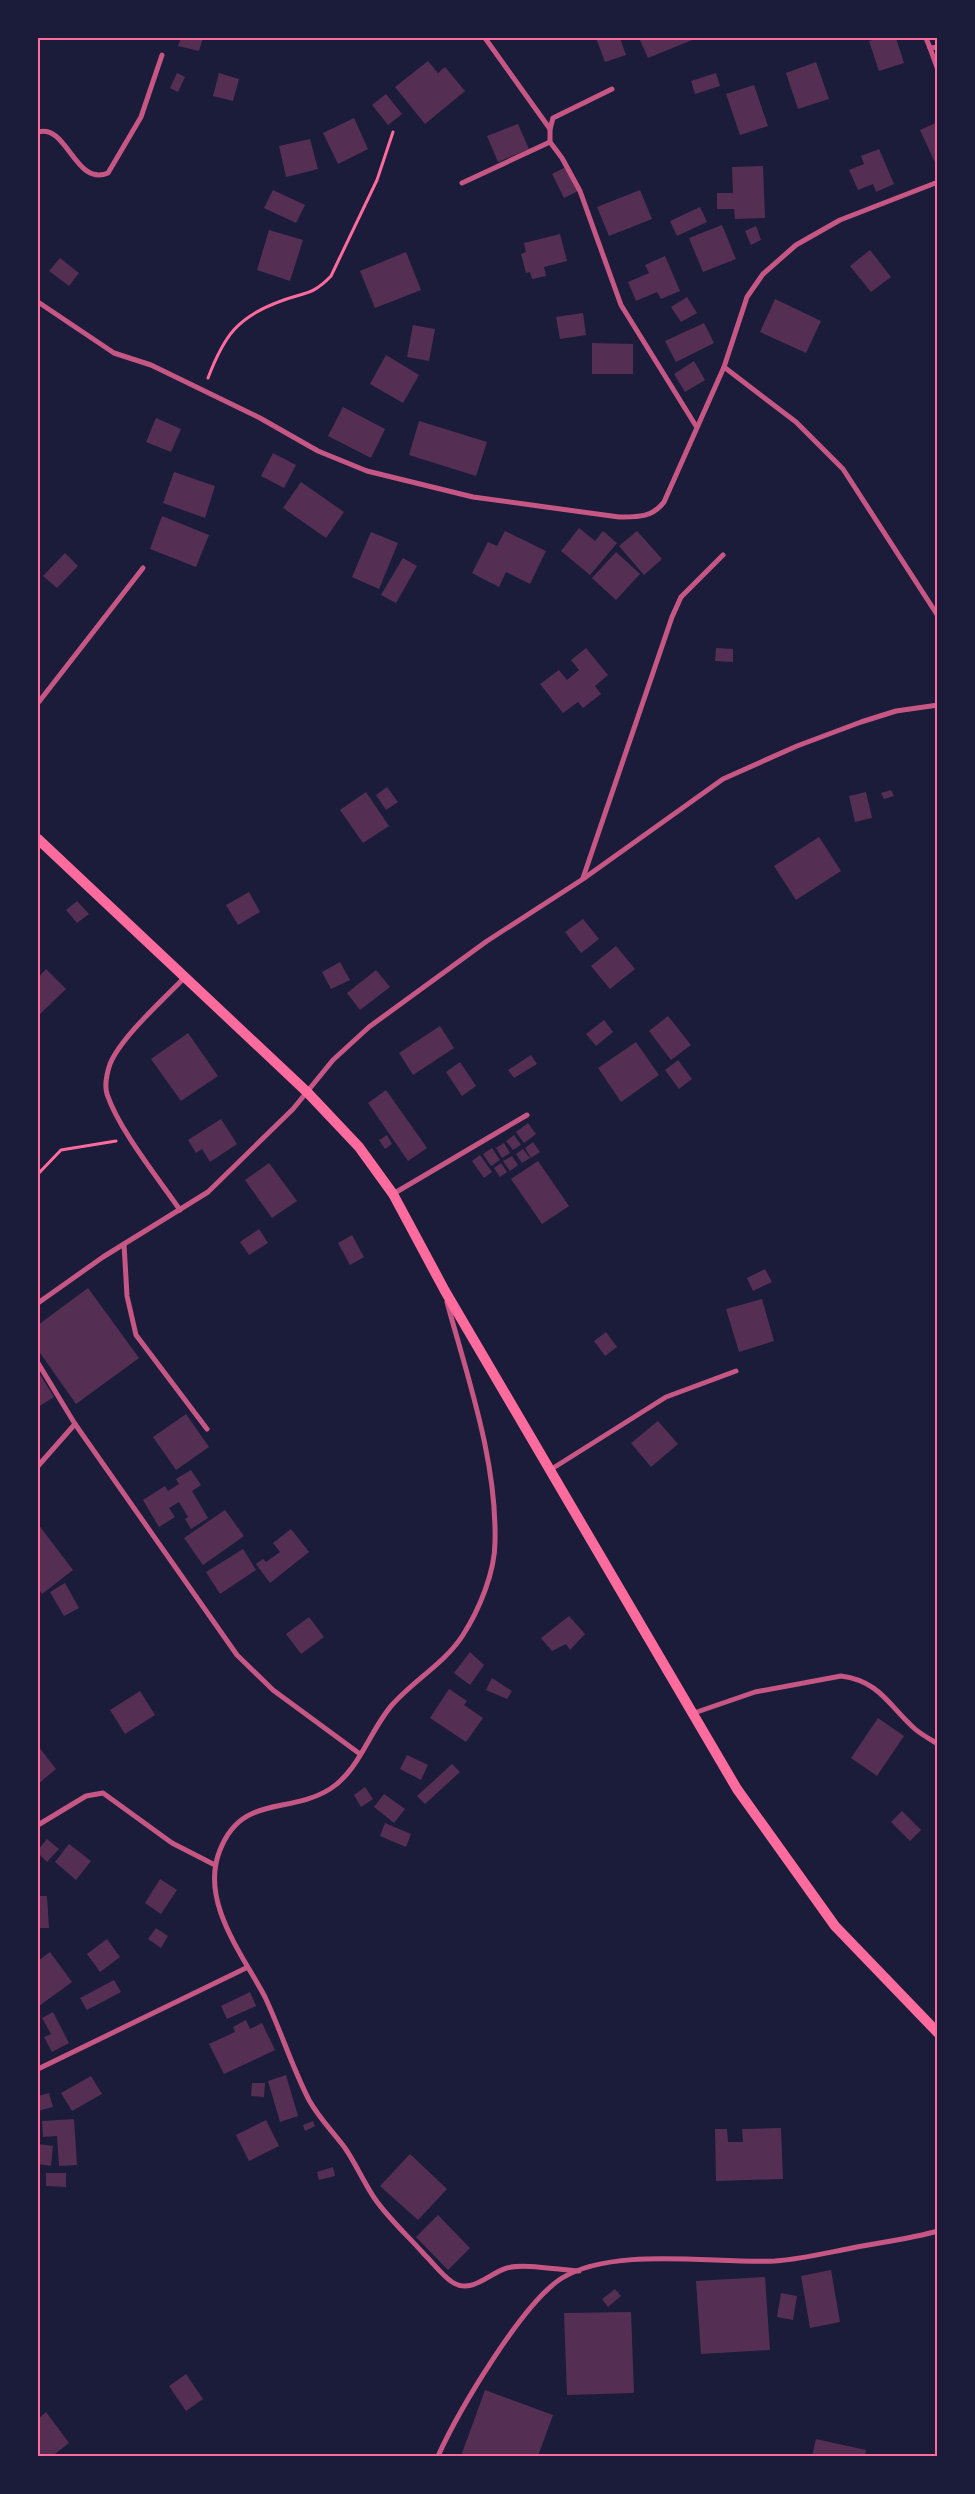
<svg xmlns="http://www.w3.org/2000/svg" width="975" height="2494" viewBox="0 0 975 2494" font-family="Montserrat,sans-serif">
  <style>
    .building { fill: #542f53 }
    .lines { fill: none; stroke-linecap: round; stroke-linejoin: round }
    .path { stroke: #ff6b9d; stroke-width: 3 }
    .minor { stroke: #c65784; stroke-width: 5 }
    .secondary { stroke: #ff6b9d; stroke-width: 10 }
    .neatline { fill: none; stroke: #ff6b9d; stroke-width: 2 }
  </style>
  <rect width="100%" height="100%" fill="#1b1b3a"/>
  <!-- building -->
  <g class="building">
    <path d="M181,38h22l-4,13 -21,-5z"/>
    <path d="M596,38h24l6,17 -21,7z"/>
    <path d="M639,38h58l-49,20z"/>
    <path d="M880,38h16l8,25 -25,8 -10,-30z"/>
    <path d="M428,61l10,12 7,-6 20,24 -40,33 -30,-37z"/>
    <path d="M816,62l13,37 -31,10 -12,-36z"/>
    <path d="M177,73l8,4 -7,15 -8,-4z"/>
    <path d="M219,73l20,6 -6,22 -20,-5z"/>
    <path d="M716,73l4,13 -25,8 -4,-13z"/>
    <path d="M754,85l14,41 -28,9 -14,-41z"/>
    <path d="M386,94l16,20 -14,11 -16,-20z"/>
    <path d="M354,118l14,31 -30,15 -15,-31z"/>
    <path d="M938,122v47l-18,-39z"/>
    <path d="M518,124l11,25 -31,13 -11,-26z"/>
    <path d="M310,139l8,30 -32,8 -7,-31z"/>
    <path d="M879,149l15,35 -18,8 -3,-8 -15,6 -9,-20 15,-6 -3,-8z"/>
    <path d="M763,166l2,52 -30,1 -1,-10h-17v-16h16l-1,-26z"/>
    <path d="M566,167l12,24 -14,7 -12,-24z"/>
    <path d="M273,190l32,15 -9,18 -32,-15z"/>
    <path d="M640,190l12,29 -43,17 -12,-29z"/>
    <path d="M700,207l7,15 -30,14 -7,-15z"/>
    <path d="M722,225l14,34 -33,13 -14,-34z"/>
    <path d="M756,226l5,14 -10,5 -6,-14z"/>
    <path d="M269,230l34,10 -13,41 -33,-11z"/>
    <path d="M560,234l7,27 -23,6 2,9 -14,3 -2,-7 -4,1 -5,-19 5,-2 -2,-9z"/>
    <path d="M870,250l21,27 -20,15 -21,-26z"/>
    <path d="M406,252l15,38 -46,18 -15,-37z"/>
    <path d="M665,256l15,35 -19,8 -4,-7 -21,9 -8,-19 21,-9 -4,-8z"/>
    <path d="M60,258l19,15 -10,13 -20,-15z"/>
    <path d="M687,297l10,16 -16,9 -10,-15z"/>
    <path d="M775,299l46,22 -15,32 -46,-21z"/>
    <path d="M583,313l3,22 -26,4 -4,-22z"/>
    <path d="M704,323l10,20 -38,19 -11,-21z"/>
    <path d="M413,325l22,4 -6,32 -22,-4z"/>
    <path d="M592,343l41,1v30h-41z"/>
    <path d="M386,355l33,20 -16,28 -33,-19z"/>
    <path d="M694,361l11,19 -20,12 -11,-18z"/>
    <path d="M343,407l42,22 -14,29 -43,-22z"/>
    <path d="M156,418l25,11 -10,23 -25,-10z"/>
    <path d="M419,421l68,21 -11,34 -67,-21z"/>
    <path d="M273,453l23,12 -12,23 -23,-12z"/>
    <path d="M174,472l41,14 -10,32 -42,-15z"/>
    <path d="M301,482l43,30 -18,26 -43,-30z"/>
    <path d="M162,516l47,19 -13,32 -46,-18z"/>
    <path d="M579,528l16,13 8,-10 14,12 -27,32 -29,-24z"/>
    <path d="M505,531l41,20 -16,33 -24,-12 -7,15 -27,-14 16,-31 9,4z"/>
    <path d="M637,531l25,28 -18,16 -25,-29z"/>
    <path d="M371,532l27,11 -19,46 -27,-12z"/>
    <path d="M616,552l24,22 -24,26 -24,-22z"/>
    <path d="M65,553l13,13 -21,22 -14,-12z"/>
    <path d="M403,558l14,8 -21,37 -15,-8z"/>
    <path d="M586,648l22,27 -13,11 6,8 -18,14 -5,-6 -15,11 -23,-29 19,-14 8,10 12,-10 -8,-10z"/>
    <path d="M716,648l17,1v13l-18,-1z"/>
    <path d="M387,787l11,15 -12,8 -10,-15z"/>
    <path d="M891,790l3,6 -10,3 -3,-6z"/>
    <path d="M366,792l23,34 -26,17 -23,-33z"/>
    <path d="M866,792l6,26 -17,4 -6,-26z"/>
    <path d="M819,837l22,34 -45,29 -22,-34z"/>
    <path d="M249,892l11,20 -22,13 -12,-20z"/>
    <path d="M77,901l12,13 -12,9 -11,-13z"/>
    <path d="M583,919l16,20 -18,14 -16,-21z"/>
    <path d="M616,946l19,23 -25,20 -19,-23z"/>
    <path d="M340,962l10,18 -19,9 -9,-17z"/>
    <path d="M46,969l20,20 -27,26 -1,-37z"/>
    <path d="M376,970l14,17 -30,23 -13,-17z"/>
    <path d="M668,1016l23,29 -20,15 -22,-29z"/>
    <path d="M604,1020l9,12 -17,14 -10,-12z"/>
    <path d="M440,1026l14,22 -41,27 -14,-22z"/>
    <path d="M188,1033l30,43 -37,25 -30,-42z"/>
    <path d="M636,1042l23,33 -38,27 -23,-34z"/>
    <path d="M531,1055l6,9 -23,14 -6,-8z"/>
    <path d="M678,1060l14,19 -13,10 -14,-19z"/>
    <path d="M460,1062l16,24 -14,10 -16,-24z"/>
    <path d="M386,1090l41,58 -19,13 -40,-58z"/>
    <path d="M221,1119l16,25 -27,18 -8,-13 -6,4 -8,-13z"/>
    <path d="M528,1123l8,11 -12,9 -8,-11z"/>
    <path d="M387,1135l5,9 -7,5 -6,-9z"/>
    <path d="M514,1135l7,10 -8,5 -7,-9z"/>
    <path d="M533,1142l7,10 -9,6 -6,-10z"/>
    <path d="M504,1143l6,10 -8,5 -6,-10z"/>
    <path d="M492,1148l8,12 -9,6 -8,-12z"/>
    <path d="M523,1149l7,9 -8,5 -6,-9z"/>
    <path d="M480,1155l12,17 -8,6 -12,-17z"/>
    <path d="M512,1156l6,9 -8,6 -7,-10z"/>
    <path d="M538,1161l31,45 -27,18 -31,-45z"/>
    <path d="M269,1163l28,38 -25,17 -27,-38z"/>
    <path d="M501,1163l6,9 -7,5 -6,-9z"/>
    <path d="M259,1229l9,14 -19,12 -9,-13z"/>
    <path d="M352,1235l12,22 -14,8 -12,-22z"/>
    <path d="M765,1269l7,13 -19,9 -6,-13z"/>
    <path d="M88,1288l51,70 -63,46 -38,-54v-25z"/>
    <path d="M762,1299l12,42 -35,11 -13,-43z"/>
    <path d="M606,1332l11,15 -12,9 -11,-15z"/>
    <path d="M38,1371l16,26 -16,10z"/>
    <path d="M186,1414l23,33 -33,23 -23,-33z"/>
    <path d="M658,1421l20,23 -27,23 -20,-24z"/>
    <path d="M191,1470l10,15 -9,6 16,27 -17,11 -6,-10 3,-2 -9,-15 -10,6 6,9 -16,10 -16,-27 22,-14 3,5 11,-7 -3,-5z"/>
    <path d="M225,1510l19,26 -41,29 -19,-27z"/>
    <path d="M38,1524l35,46 -31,24 -4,-6z"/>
    <path d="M291,1529l18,23 -39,31 -14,-19 7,-5 3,3 14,-10 -7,-9z"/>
    <path d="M243,1549l13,21 -36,24 -14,-22z"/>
    <path d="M65,1583l14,25 -15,8 -14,-24z"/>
    <path d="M569,1616l16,18 -15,16 -4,-6 -14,7 -11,-13z"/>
    <path d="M309,1617l15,20 -23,17 -15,-20z"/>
    <path d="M470,1652l14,13 -14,20 -16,-12z"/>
    <path d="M492,1678l20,13 -5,8 -21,-9z"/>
    <path d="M449,1689l18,12 -3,4 19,13 -17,24 -36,-24z"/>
    <path d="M140,1691l15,24 -30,19 -15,-24z"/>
    <path d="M878,1718l26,18 -27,40 -26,-18z"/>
    <path d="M38,1746l18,23 -18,15z"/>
    <path d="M407,1755l21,10 -7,15 -21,-11z"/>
    <path d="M452,1764l8,8 -35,32 -8,-8z"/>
    <path d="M365,1787l8,12 -12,8 -7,-12z"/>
    <path d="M384,1794l21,15 -11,14 -20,-16z"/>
    <path d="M902,1811l19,19 -11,11 -19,-19z"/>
    <path d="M385,1823l26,11 -5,13 -26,-11z"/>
    <path d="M47,1839l12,10 -12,13 -9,-9v-3z"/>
    <path d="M69,1844l22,17 -15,19 -21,-18z"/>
    <path d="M160,1879l17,11 -16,24 -16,-11z"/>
    <path d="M38,1896h9l2,32h-11z"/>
    <path d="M156,1928l12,8 -7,12 -13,-9z"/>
    <path d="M107,1939l13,18 -20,15 -13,-18z"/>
    <path d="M50,1952l22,30 -33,24 -1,-45z"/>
    <path d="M114,1980l7,12 -34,18 -7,-12z"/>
    <path d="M250,1992l6,14 -29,13 -6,-13z"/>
    <path d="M53,2012l16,31 -17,9 -8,-15 7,-3 -9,-16z"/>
    <path d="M246,2020l4,9 12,-6 13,27 -51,24 -15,-30 26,-12 -2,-5z"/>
    <path d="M286,2075l12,41 -18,6 -12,-41z"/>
    <path d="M91,2076l11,18 -30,17 -11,-18z"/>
    <path d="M252,2083h13l-1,14 -13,-1z"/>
    <path d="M49,2093l4,14 -15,4v-15z"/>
    <path d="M74,2119l3,46 -18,1 -2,-30 -14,1 -1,-16z"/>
    <path d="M266,2120l13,26 -30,15 -13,-26z"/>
    <path d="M38,2121h2l-1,16h-1z"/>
    <path d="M313,2121l2,5 -10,5 -2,-6z"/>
    <path d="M781,2128l2,51 -67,2 -1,-52h12l1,13h15l-1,-13z"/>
    <path d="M38,2144l15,2 -2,20 -13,-2z"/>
    <path d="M410,2154l37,35 -29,31 -38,-34z"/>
    <path d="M333,2167l2,9 -16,4 -2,-8z"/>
    <path d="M46,2173h20v14l-20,-1z"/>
    <path d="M438,2215l32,33 -22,22 -32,-33z"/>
    <path d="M831,2270l9,52 -30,6 -9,-52z"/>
    <path d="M765,2277l5,73 -69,4 -5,-73z"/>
    <path d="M615,2289l6,7 -13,11 -6,-8z"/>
    <path d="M781,2293l16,3 -4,24 -16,-3z"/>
    <path d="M631,2312l3,81 -67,2 -3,-82z"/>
    <path d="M186,2374l17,25 -17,12 -17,-25z"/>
    <path d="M485,2390l68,25 -15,41h-77z"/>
    <path d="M46,2412l23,31 -14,11 3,2h-20v-37z"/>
    <path d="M816,2439l50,11 -1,6h-53z"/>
  </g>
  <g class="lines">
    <!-- path -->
    <g class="path">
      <path d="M208,378c16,-42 29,-61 73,-77 23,-9 31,-5 50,-25l46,-96 16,-48"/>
      <path d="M38,1174l23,-24 55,-9"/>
    </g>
    <!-- minor -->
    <g class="minor">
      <path d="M485,38l65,91"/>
      <path d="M926,38l4,10"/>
      <path d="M938,47l-8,1 8,22"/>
      <path d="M612,89l-59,29 -3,11v13l12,16 18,33 41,114 75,121"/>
      <path d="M38,132c29,-9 37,55 70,41l33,-56 21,-62"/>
      <path d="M462,183l88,-41"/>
      <path d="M38,302l76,51 37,12 109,53 58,33 49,20 106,26 146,20c18,0 33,1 45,-15l60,-135 23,-70 16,-23 33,-29 44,-25 98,-38"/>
      <path d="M724,367l72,55 47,47 95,147"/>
      <path d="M38,703l105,-135"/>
      <path d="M583,878l89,-261 9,-20 42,-42"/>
      <path d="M393,1194l134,-79"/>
      <path d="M180,1210c-22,-32 -61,-80 -73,-116 -3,-10 0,-21 3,-30 11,-27 54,-65 75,-87"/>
      <path d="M124,1244l3,52 9,39 71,94"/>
      <path d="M447,1302c21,77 50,159 48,240 0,30 -16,68 -32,93 -18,28 -49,45 -71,70 -22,25 -33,66 -62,84 -42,26 -88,5 -110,61 -21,51 23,105 45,147 16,34 27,70 44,103 10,18 24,32 36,48 11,16 19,35 30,51 14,20 33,37 49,55 9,9 18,21 28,28 20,13 37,-9 55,-14 16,-5 53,2 72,3"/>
      <path d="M38,1303l65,-46 105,-65 85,-83 40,-49 36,-33 118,-86 96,-62 140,-100 74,-33 64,-24 35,-11 42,-6"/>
      <path d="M38,1363l37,61 162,231 36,35 87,64"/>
      <path d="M38,1466l37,-42"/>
      <path d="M550,1470l116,-73 70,-26"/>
      <path d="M694,1713l61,-21 86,-16c39,5 48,30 74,53 7,6 15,10 23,15"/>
      <path d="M38,1825l48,-29 17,-3 69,50 43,22"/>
      <path d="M38,2069l208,-101"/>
      <path d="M438,2456c20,-44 84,-153 124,-178 53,-32 152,-14 213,-17 27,-2 51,-8 77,-13 29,-6 58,-9 86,-17"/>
    </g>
    <!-- secondary -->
    <path class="secondary" d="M38,839l270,254 51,54 34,47 52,97 292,498 98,137 103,107"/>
  </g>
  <!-- border -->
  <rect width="975" height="2494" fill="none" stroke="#1b1b3a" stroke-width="78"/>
  <rect x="39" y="39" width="897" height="2416" class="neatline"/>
</svg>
